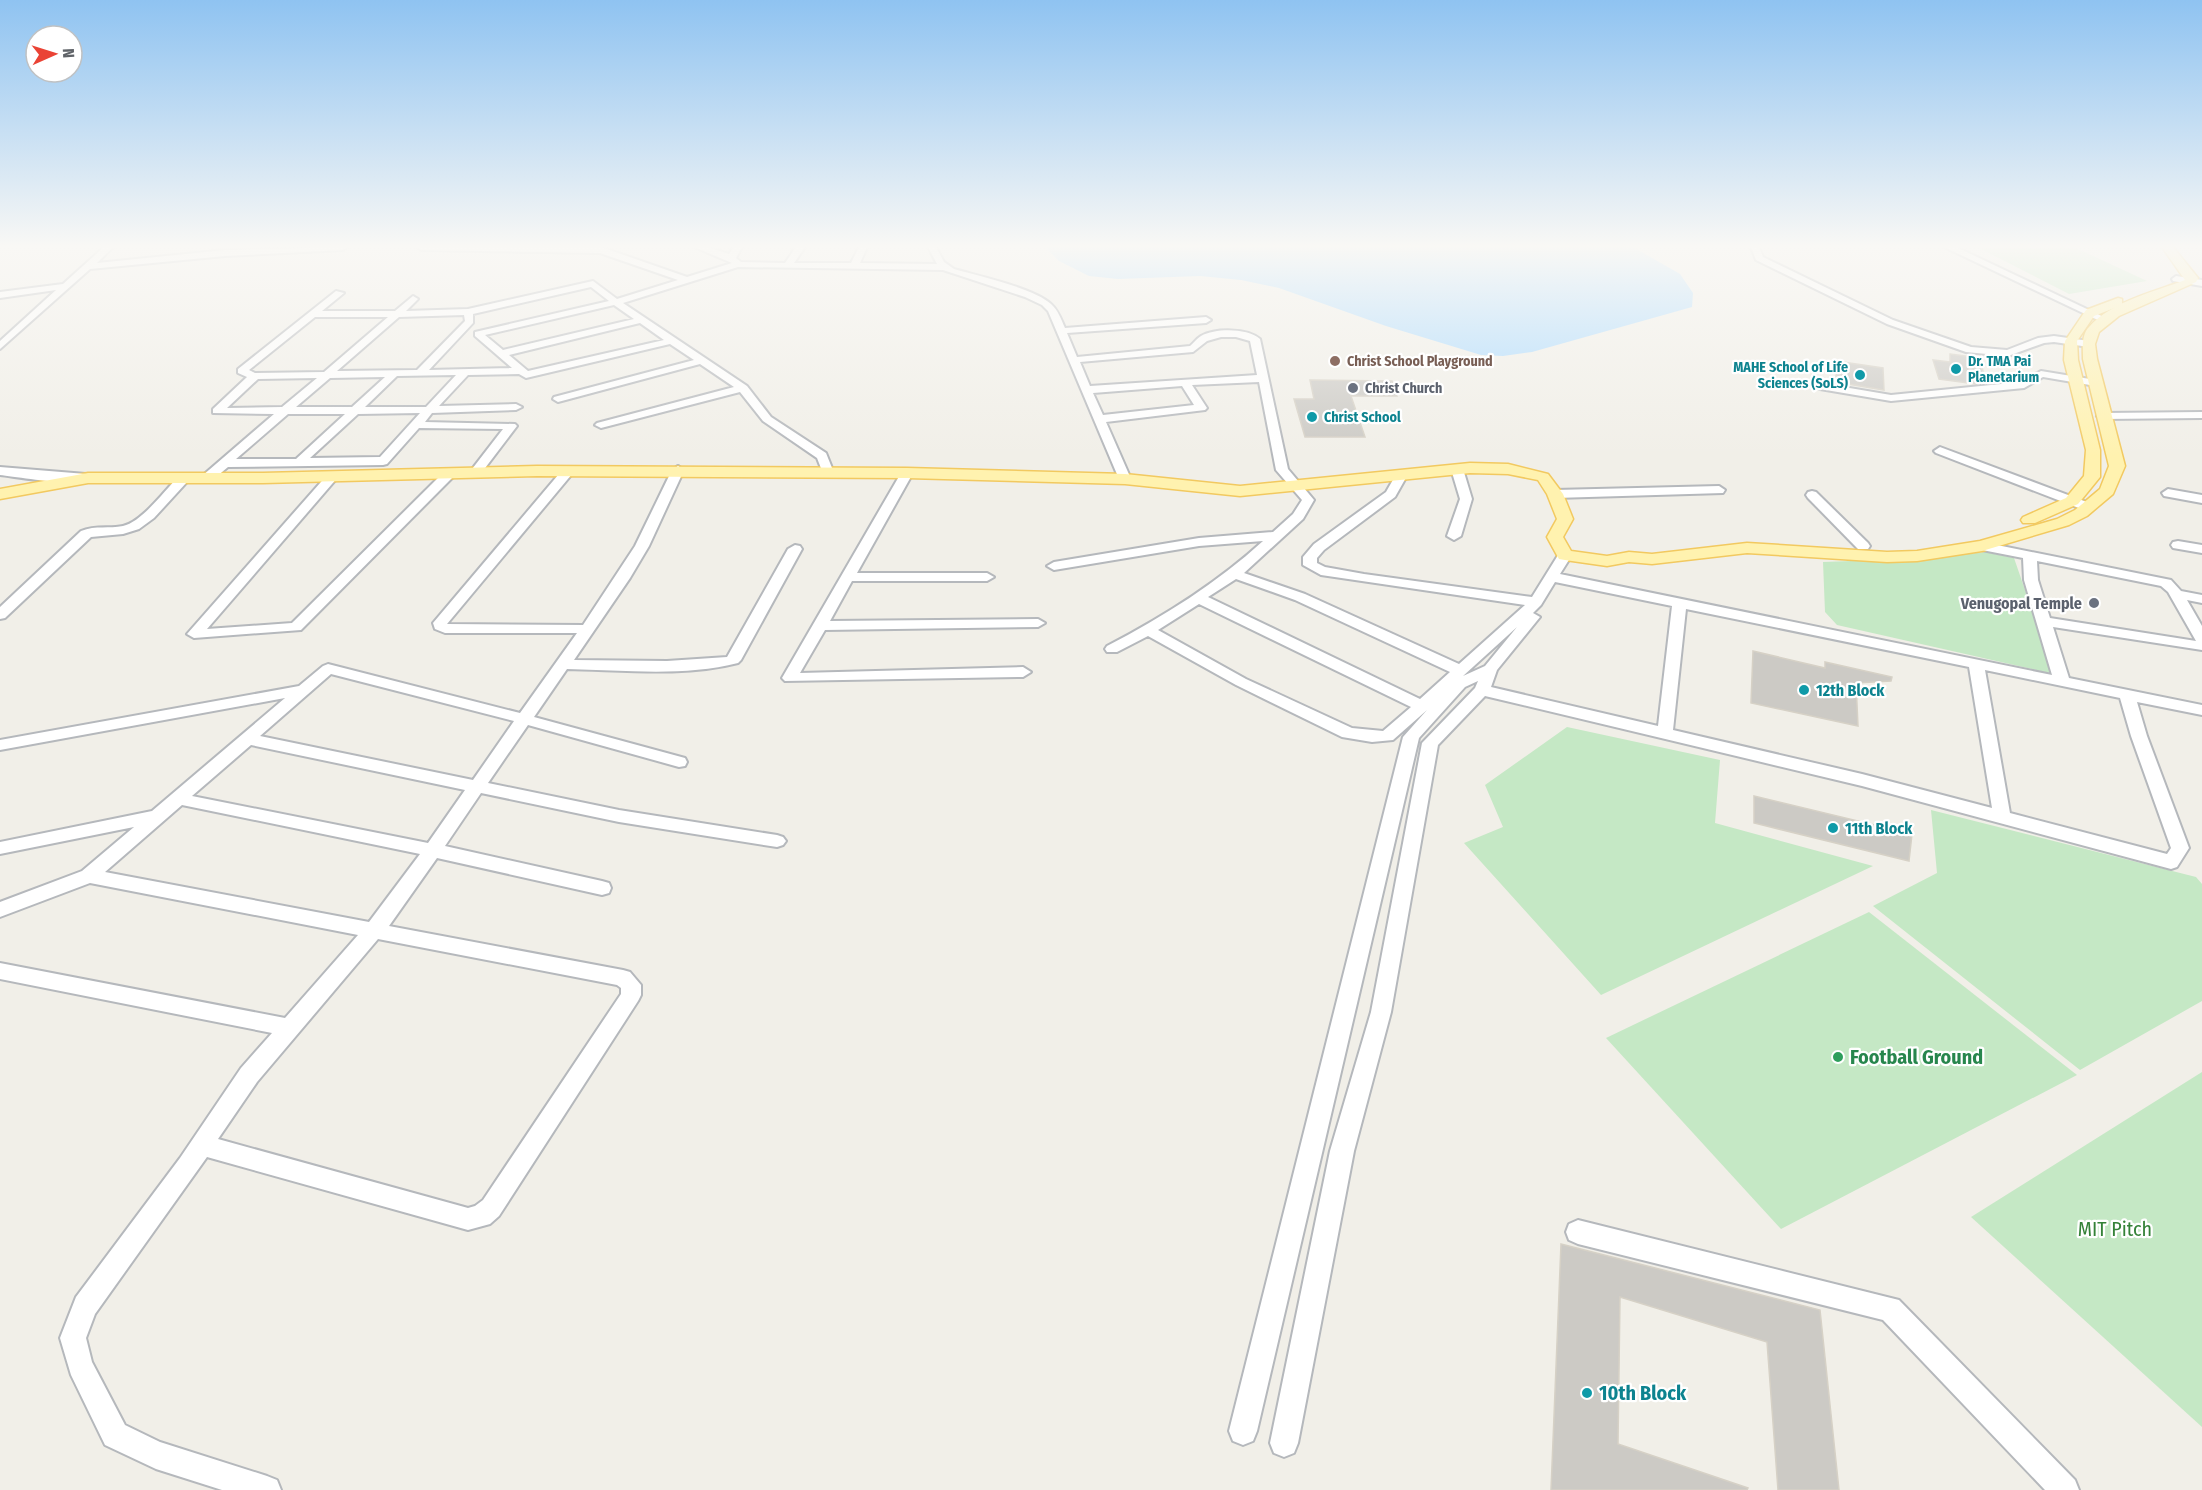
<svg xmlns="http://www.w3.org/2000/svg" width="2202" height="1490" viewBox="0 0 2202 1490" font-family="'Fira Sans Condensed',sans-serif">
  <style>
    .green { fill: #c5e8c5 }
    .water { fill: #aadaff }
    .building { fill: #cccac5; stroke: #d6d1c6; stroke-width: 1.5 }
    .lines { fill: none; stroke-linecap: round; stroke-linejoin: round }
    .minor-casing { stroke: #b5b8bc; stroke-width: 4 }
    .major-casing { stroke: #f2c960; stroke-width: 3 }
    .minor { fill: #fff; fill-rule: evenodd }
    .major { fill: #fff2af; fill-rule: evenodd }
    .education-dot { fill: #8d6e63; stroke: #fff; stroke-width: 2 }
    .culture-dot { fill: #0f9aa8; stroke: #fff; stroke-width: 2 }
    .worship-dot { fill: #6b7280; stroke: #fff; stroke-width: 2 }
    .leisure-dot { fill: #2e9e5b; stroke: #fff; stroke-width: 2 }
    .labels { text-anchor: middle; stroke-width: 4.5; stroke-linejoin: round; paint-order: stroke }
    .far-education-label { font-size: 14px; font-weight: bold; fill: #785e54; stroke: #fff; text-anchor: start }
    .far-culture-label { font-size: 14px; font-weight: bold; fill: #0d838f; stroke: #fff; text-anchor: start }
    .far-worship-label { font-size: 14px; font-weight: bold; fill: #5b616d; stroke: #fff; text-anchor: start }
    .worship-label { font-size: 16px; font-weight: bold; fill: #5b616d; stroke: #fff; text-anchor: end }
    .culture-label { font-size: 16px; font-weight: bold; fill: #0d838f; stroke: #fff; text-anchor: start }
    .near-leisure-label { font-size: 20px; font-weight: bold; fill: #27864d; stroke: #fff; text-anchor: start }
    .near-park-label { font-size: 20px; fill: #348238; stroke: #fff }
    .near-culture-label { font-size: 20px; font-weight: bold; fill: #0d838f; stroke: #fff; text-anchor: start }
  </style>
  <rect width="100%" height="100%" fill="#f1efe8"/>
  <!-- green -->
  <g class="green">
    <path d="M1977,247h97l73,34 -78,13z"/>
    <path d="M1985,552l29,6 40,116 -217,-49 -12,-13 -2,-50 109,-4z"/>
    <path d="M1567,727l153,33 -5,63 158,43 -272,129 -137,-152 39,-16 -18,-42z"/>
    <path d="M1931,810l265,67 6,7v117l-122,69 -207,-164 64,-33z"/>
    <path d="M1869,912l208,163 -296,154 -175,-191z"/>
    <path d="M2202,1072v355l-231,-210z"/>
  </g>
  <!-- water -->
  <path class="water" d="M1045,247h588l47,27 13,19 -1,14 -160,45 -29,4 -22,-1 -95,-29 -107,-38 -38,-8 -41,-4 -82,3 -29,-3 -30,-15z"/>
  <!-- building -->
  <g class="building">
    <path d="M1950,354l30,4 5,22 -9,-2 2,6h-2l-37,-5 -6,-19 17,2z"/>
    <path d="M1836,361l47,7 1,22 -48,-8z"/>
    <path d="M1310,380l82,1 5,15h-46l14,41h-60l-11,-38h20z"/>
    <path d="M1753,651l72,17v-6l67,15 -1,4 -35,2 2,43 -107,-23z"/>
    <path d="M1754,796l158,38 -3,27 -155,-38z"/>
    <path d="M1561,1244l259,66 19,180h-61l-11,-148 -147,-45 -2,147 130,44 -1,2h-196z"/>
  </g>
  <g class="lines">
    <!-- minor casing -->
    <g class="minor-casing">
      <g id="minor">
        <path d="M104,247h9l-16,16 128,-13 122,-3 -4,3 -118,6 -135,13 -90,80v-8l56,-51 -56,8v-6l63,-8z"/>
        <path d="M417,247h184l86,30 45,-14 -38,-16h13l22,7 5,-7h8l-6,11 5,4 44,1 11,-16h9l-11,16h57l8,-16h8l-7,16 77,1 -9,-17h8l8,15 10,7c24,7 80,19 97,35 7,6 10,15 14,24l141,-11 5,3 -5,3 -139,10 10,24 113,-11c4,-3 6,-7 11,-10 15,-8 46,-8 59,3l28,130 26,31 -11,19 -59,54 61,21 154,70 66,-59 -204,-30 -18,-10v-8l11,-13 72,-52 12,-21h8l2,3 -13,23 -71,53 -7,8v5l8,4 39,7 168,23 28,-45 5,-1 7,4 -12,19 492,101 -28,-95 -1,-22 -46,-9 -2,-3 2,-3 5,-1 189,38 10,11 21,4v8l-15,-3 15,26v24l-149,-23 16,51 133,27v10l-65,-13 10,34 42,112 -12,19 -6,2 -309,-83 -377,-90 -47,49 -47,267 -37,139 -56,292 -4,10 -10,4 -10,-4 -4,-10 60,-292 41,-139 51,-269 53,-55 3,-7 -13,6 -46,51 -162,693 -4,10 -10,4 -10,-4 -4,-10 174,-694 24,-27 -34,30 -21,2 -30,-5 -106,-52 -88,-49 -31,16h-10l-2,-3 2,-3c56,-29 110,-63 156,-105l-64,5 -145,24 -7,-4 7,-4 145,-24 74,-6 20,-18 9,-14 -26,-30 -17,-88 -67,3 15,23 -2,2 -99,12 25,57 -6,4 -6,-4 -71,-168 -6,-6 -17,-8 -82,-27 -205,-3 -115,36 124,83 24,31 55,36 8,20 -2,3h-8l-7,-18 -54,-37 -23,-29 -139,36 -6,-3 2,-2 137,-36 -34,-23 -142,38 -5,-3 1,-2 140,-37 -24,-16 -144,34 -7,-4 -51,1 -29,31 77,-2 6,3 -6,3 -84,3 -7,9 90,2 2,2 -38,50h-8l-2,-3 34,-44 -84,-1 -32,36 -4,1 -155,2 -18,15h-8v-6l72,-62 -61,-1v-4l34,-32 -9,-4v-4l98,-78 8,2 -22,18h73l18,-15 5,3 -12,12 62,-2 125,-28 24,18 61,-19 -78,-27 -179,-3zM591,287l18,14 -134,31v4l37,32 -83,2 44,-47v-9zM614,305l20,14 -131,31 -18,-15zM464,315l1,6 -48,49 -80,1 62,-54zM315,317h73l-64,55 -69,1 -6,-3zM640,323l24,17 -136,31 -19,-16zM1221,337h15l14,4 7,34 -167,11 -10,-24 113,-10 14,-11zM456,375l-30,32h-61l32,-31zM385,377l-33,30h-56l34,-29zM317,378l-35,29 -55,1 31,-29zM1182,386l12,19 -91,10 -10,-22zM420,413l-40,44 -70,1 48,-44zM288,414h57l-49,45h-60zM2037,561l124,25 7,6 28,49 -146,-23 -12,-38zM1236,579l59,21 155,72 -30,27 -212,-102zM1555,582l117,24 -14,120 -167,-39 6,-17 43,-53 -7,-4 8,-8zM1199,604l212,103 -28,24 -31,-3 -106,-49 -88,-49zM1686,609l283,58 23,141 -130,-34 -189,-44zM1517,627l-32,39 -22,10zM1985,670l135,28 11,38 40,112 -4,6 -157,-41z"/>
        <path d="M1751,247h8l4,10 130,63 78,27 36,3 31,-12 16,-2 35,5 5,3 -5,3 -35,-5 -10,1 -36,13 -42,-4 -79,-28 -131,-64z"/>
        <path d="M1944,247h12l154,73 -8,2z"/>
        <path d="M2176,276l26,4v6l-29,-5 -1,-2z"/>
        <path d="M2041,371l55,9 5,3 -5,3 -53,-9 -19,11 -133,13 -71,-12 -5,-3 5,-3 71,12 130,-13z"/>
        <path d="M2202,412v6l-99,1 -6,-3 6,-3z"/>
        <path d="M1940,447l152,57 2,3 -6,4 -4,-1 -148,-57 -2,-2z"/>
        <path d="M1457,465l6,4 9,30 -11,37 -7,4 -7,-4 13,-37 -9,-30z"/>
        <path d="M678,466l6,4 -35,76 -19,32 -56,82 93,1 60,-4 61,-108 7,-4 5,1 2,3 -61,111 -3,3c-54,14 -115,7 -171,6l-33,48 151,41 2,4 -2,4 -6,1 -151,-42 -40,58 131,27 158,25 6,2 3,4 -3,4 -6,2 -158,-25 -138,-29 -36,53 157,35 7,2 2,5 -2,5 -7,2 -165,-37 -48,68 234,44 7,2 11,13v10l-3,6 -139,215 -9,8 -22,6 -261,-73 -112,157 -9,24 6,24 33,63 35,17 107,34 10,4 4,10h-59l-66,-21 -51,-24 -34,-70 -11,-37 16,-41 104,-139 61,-90 31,-35 -272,-54v-16l285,55 73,-83 -268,-52 -90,34v-15l82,-31 52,-44 -134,27v-12l152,-31 133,-113 -285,52v-10l299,-54 24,-20 5,-2 192,49 57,-80h-132l-10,-4 -2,-6 131,-155 4,-1 6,4 -2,3 -125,150 136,1 52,-79 37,-76zM331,674l183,47 -41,59 -213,-44zM251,745l214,45 -37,53 -236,-47zM182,805l238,49 -51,68 -264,-50zM378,939l239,46 4,3v6l-138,206 -8,6 -7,2 -250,-69 39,-57z"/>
        <path d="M0,467l86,7 6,4c-12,10 -74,-1 -92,-3z"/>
        <path d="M907,469l6,4 -56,100h130l7,4 -7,4h-135l-22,40 208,-2 7,4 -7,4 -213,3 -25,43 223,-6 8,5 -8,5 -238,4 -3,-3 119,-205z"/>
        <path d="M449,470l4,1v6l-152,153 -107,8 -7,-4 141,-160 4,-1 6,4 -131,152 85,-6 153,-152z"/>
        <path d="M183,475l6,4 -2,3 -33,36 -15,11 -16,5 -32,3 -86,81 -5,1v-12l81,-76c15,-6 28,-2 42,-5 19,-4 42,-36 56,-50z"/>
        <path d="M1719,486l6,4 -2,3 -168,5 -6,-4 6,-4z"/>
        <path d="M2168,489l34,6v8l-38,-7 -2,-3z"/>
        <path d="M1812,491l4,1 52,51 2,3 -2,3h-10l-50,-51 -2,-3 2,-3z"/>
        <path d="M2178,541l24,4v8l-29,-5 -2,-3 2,-3z"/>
        <path d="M1578,1220l321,80 176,180 4,10h-34l-162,-170 -305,-76 -9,-4 -3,-8 3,-8z"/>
      </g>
    </g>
    <!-- major casing -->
    <g class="major-casing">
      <g id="major">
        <path d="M2162,247h11l25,31 -2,4 -77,34 -20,16 -4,12 2,15 28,107 -12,28 -26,22 -18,9 -87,26 -65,10 -30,1 -140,-9 -95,11 -23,-2 -22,4 -42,-6 -6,-1 -12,-22 10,-18 -10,-25 -9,-14 -30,-6 -38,-1 -230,23 -115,-12 -218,-6 -370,-2 -274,7h-175l-88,16v-10l88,-16h175l274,-7 370,2 218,6 115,12 230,-23 38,1 40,10 15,20 10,25 -10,18 8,14 36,5 22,-4 23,2 95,-11 140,9 30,-1 63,-10 77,-22 18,-9 25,-21 9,-23 -26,-107c0,-10 -2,-24 6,-32 23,-26 65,-35 96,-47z"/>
        <path d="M2118,298l4,1v6l-28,11 -17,25 1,19 22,90v27l-22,27 -43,19h-12l-2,-3 2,-3 43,-19 18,-22 2,-26 -22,-90 1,-19 21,-31z"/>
      </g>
    </g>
    <!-- minor -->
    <use href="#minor" class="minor"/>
    <!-- major -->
    <use href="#major" class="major"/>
  </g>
  <!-- sky -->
  <linearGradient id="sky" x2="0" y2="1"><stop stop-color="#8fc3f1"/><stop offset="0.54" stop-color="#f9f8f5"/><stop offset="1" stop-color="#f9f8f5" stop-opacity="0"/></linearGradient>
  <rect width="2202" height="456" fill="url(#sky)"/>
  <!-- markers -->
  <circle class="education-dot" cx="1335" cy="361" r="6"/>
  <g class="culture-dot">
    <circle cx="1956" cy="369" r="6"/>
    <circle cx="1860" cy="375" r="6"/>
    <circle cx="1312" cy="417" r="6"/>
    <circle cx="1804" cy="690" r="6"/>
    <circle cx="1833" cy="828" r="6"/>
    <circle cx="1587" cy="1393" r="6"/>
  </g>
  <g class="worship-dot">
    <circle cx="1353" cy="388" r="6"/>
    <circle cx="2094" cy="603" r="6"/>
  </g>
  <circle class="leisure-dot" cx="1838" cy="1057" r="6"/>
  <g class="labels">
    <!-- far-education labels -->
    <g class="far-education-label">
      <text x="1347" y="366">Christ School Playground</text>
    </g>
    <!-- far-culture labels -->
    <g class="far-culture-label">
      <text x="1968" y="366">Dr. TMA Pai<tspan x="1968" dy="16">Planetarium</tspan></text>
      <text x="1848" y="372" text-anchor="end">MAHE School of Life<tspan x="1848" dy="16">Sciences (SoLS)</tspan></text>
      <text x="1324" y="422">Christ School</text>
    </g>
    <!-- far-worship labels -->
    <g class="far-worship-label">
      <text x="1365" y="393">Christ Church</text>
    </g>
    <!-- worship labels -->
    <g class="worship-label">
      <text x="2082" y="609">Venugopal Temple</text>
    </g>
    <!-- culture labels -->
    <g class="culture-label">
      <text x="1816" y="696">12th Block</text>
      <text x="1845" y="834">11th Block</text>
    </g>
    <!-- near-leisure labels -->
    <g class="near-leisure-label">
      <text x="1850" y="1064">Football Ground</text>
    </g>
    <!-- near-park labels -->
    <g class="near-park-label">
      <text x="2115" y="1236">MIT Pitch</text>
    </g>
    <!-- near-culture labels -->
    <g class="near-culture-label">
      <text x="1599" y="1400">10th Block</text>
    </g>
  </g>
  <!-- north arrow -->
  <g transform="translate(54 54) rotate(87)"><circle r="28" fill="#ffffff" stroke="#bfc1c3" stroke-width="1.5"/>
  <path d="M0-4.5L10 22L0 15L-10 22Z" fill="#ea4335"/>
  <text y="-9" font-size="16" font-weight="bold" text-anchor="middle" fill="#5f6368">N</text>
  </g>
</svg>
